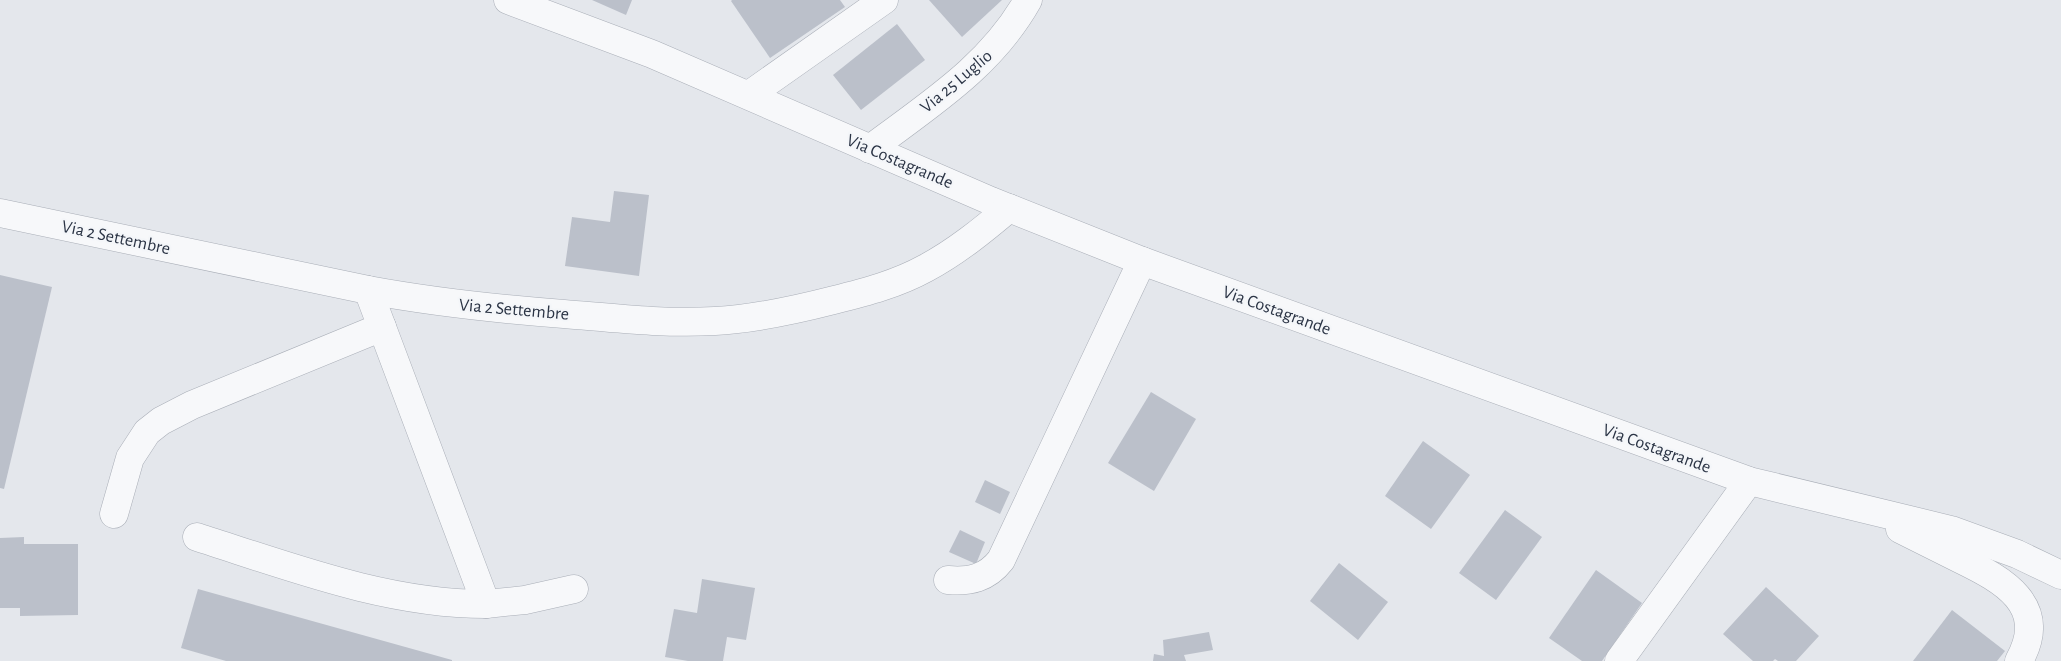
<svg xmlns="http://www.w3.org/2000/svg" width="2061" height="661" viewBox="0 0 2061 661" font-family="'Alegreya Sans',sans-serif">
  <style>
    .building { fill: #bbc0ca }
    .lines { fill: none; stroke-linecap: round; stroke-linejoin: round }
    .minor-casing { stroke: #a9aeb7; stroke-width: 29 }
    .minor { stroke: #f7f8fa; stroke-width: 28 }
    .labels { text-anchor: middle; stroke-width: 4.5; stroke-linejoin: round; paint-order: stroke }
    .street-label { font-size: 18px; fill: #2b3445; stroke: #f4f6f9 }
  </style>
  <rect width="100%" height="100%" fill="#e4e7ec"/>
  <!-- building -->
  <g class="building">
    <path d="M592,0h40l-6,15z"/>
    <path d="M732,0h108l5,7 -75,51 -39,-57z"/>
    <path d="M929,0h73l-40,37z"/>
    <path d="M897,24l28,36 -64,50 -28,-35z"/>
    <path d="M614,191l35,4 -10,81 -74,-10 7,-49 38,5z"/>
    <path d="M0,275l52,12 -48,202 -4,-1z"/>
    <path d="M1151,392l45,27 -42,72 -46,-28z"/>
    <path d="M1423,441l47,34 -39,54 -46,-33z"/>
    <path d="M985,480l25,12 -10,22 -25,-12z"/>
    <path d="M1505,510l37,27 -46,63 -37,-27z"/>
    <path d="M960,530l25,12 -9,22 -27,-12z"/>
    <path d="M24,537v7h54v71l-58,1v-8h-20v-70z"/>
    <path d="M1339,563l49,39 -30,38 -48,-39z"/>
    <path d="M1596,570l46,33 -40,58h-20l-33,-23z"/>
    <path d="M702,579l53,9 -9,52 -19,-3 -4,24h-35l-23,-4 9,-48 23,4z"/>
    <path d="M1766,587l53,49 -23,25h-18l-3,-2 -2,2h-20l-30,-27z"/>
    <path d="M198,589l254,71v1h-226l-45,-13z"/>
    <path d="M1952,610l53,41 -8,10h-84z"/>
    <path d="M1209,632l4,18 -29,5 2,6h-33l1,-7 10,2 -1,-16z"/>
  </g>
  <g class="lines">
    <!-- minor casing -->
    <g class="minor-casing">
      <g id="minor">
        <path d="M508,0l144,54 339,147 151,60 607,220 202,49 66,24 44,21"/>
        <path d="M749,95l135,-95"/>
        <path d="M870,149c60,-45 121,-83 158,-149"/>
        <path d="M0,213l368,77c65,12 130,19 196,24 50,4 100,10 151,7 40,-2 80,-11 119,-21 32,-8 63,-16 92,-32 30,-16 57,-38 83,-60"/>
        <path d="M114,514l16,-56 17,-26 14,-11 31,-16 190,-78"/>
        <path d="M1900,529c20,10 40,20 60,30 43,21 90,46 59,102"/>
        <path d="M197,537c94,30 190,67 289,67l-118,-314"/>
        <path d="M948,580c22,2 39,-2 53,-20l141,-299"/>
        <path d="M486,604l39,-4 49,-11"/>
        <path d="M1619,661l130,-180"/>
      </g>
    </g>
    <!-- minor -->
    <use href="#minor" class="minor"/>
  </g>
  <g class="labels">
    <!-- street labels -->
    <g class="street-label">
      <text transform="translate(956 81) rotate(-40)" y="6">Via 25 Luglio</text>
      <text transform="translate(900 161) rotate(23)" y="6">Via Costagrande</text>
      <text transform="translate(116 237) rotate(12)" y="6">Via 2 Settembre</text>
      <text transform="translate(514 309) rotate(5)" y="6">Via 2 Settembre</text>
      <text transform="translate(1277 310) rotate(20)" y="6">Via Costagrande</text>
      <text transform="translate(1657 448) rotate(20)" y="6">Via Costagrande</text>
    </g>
  </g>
</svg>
